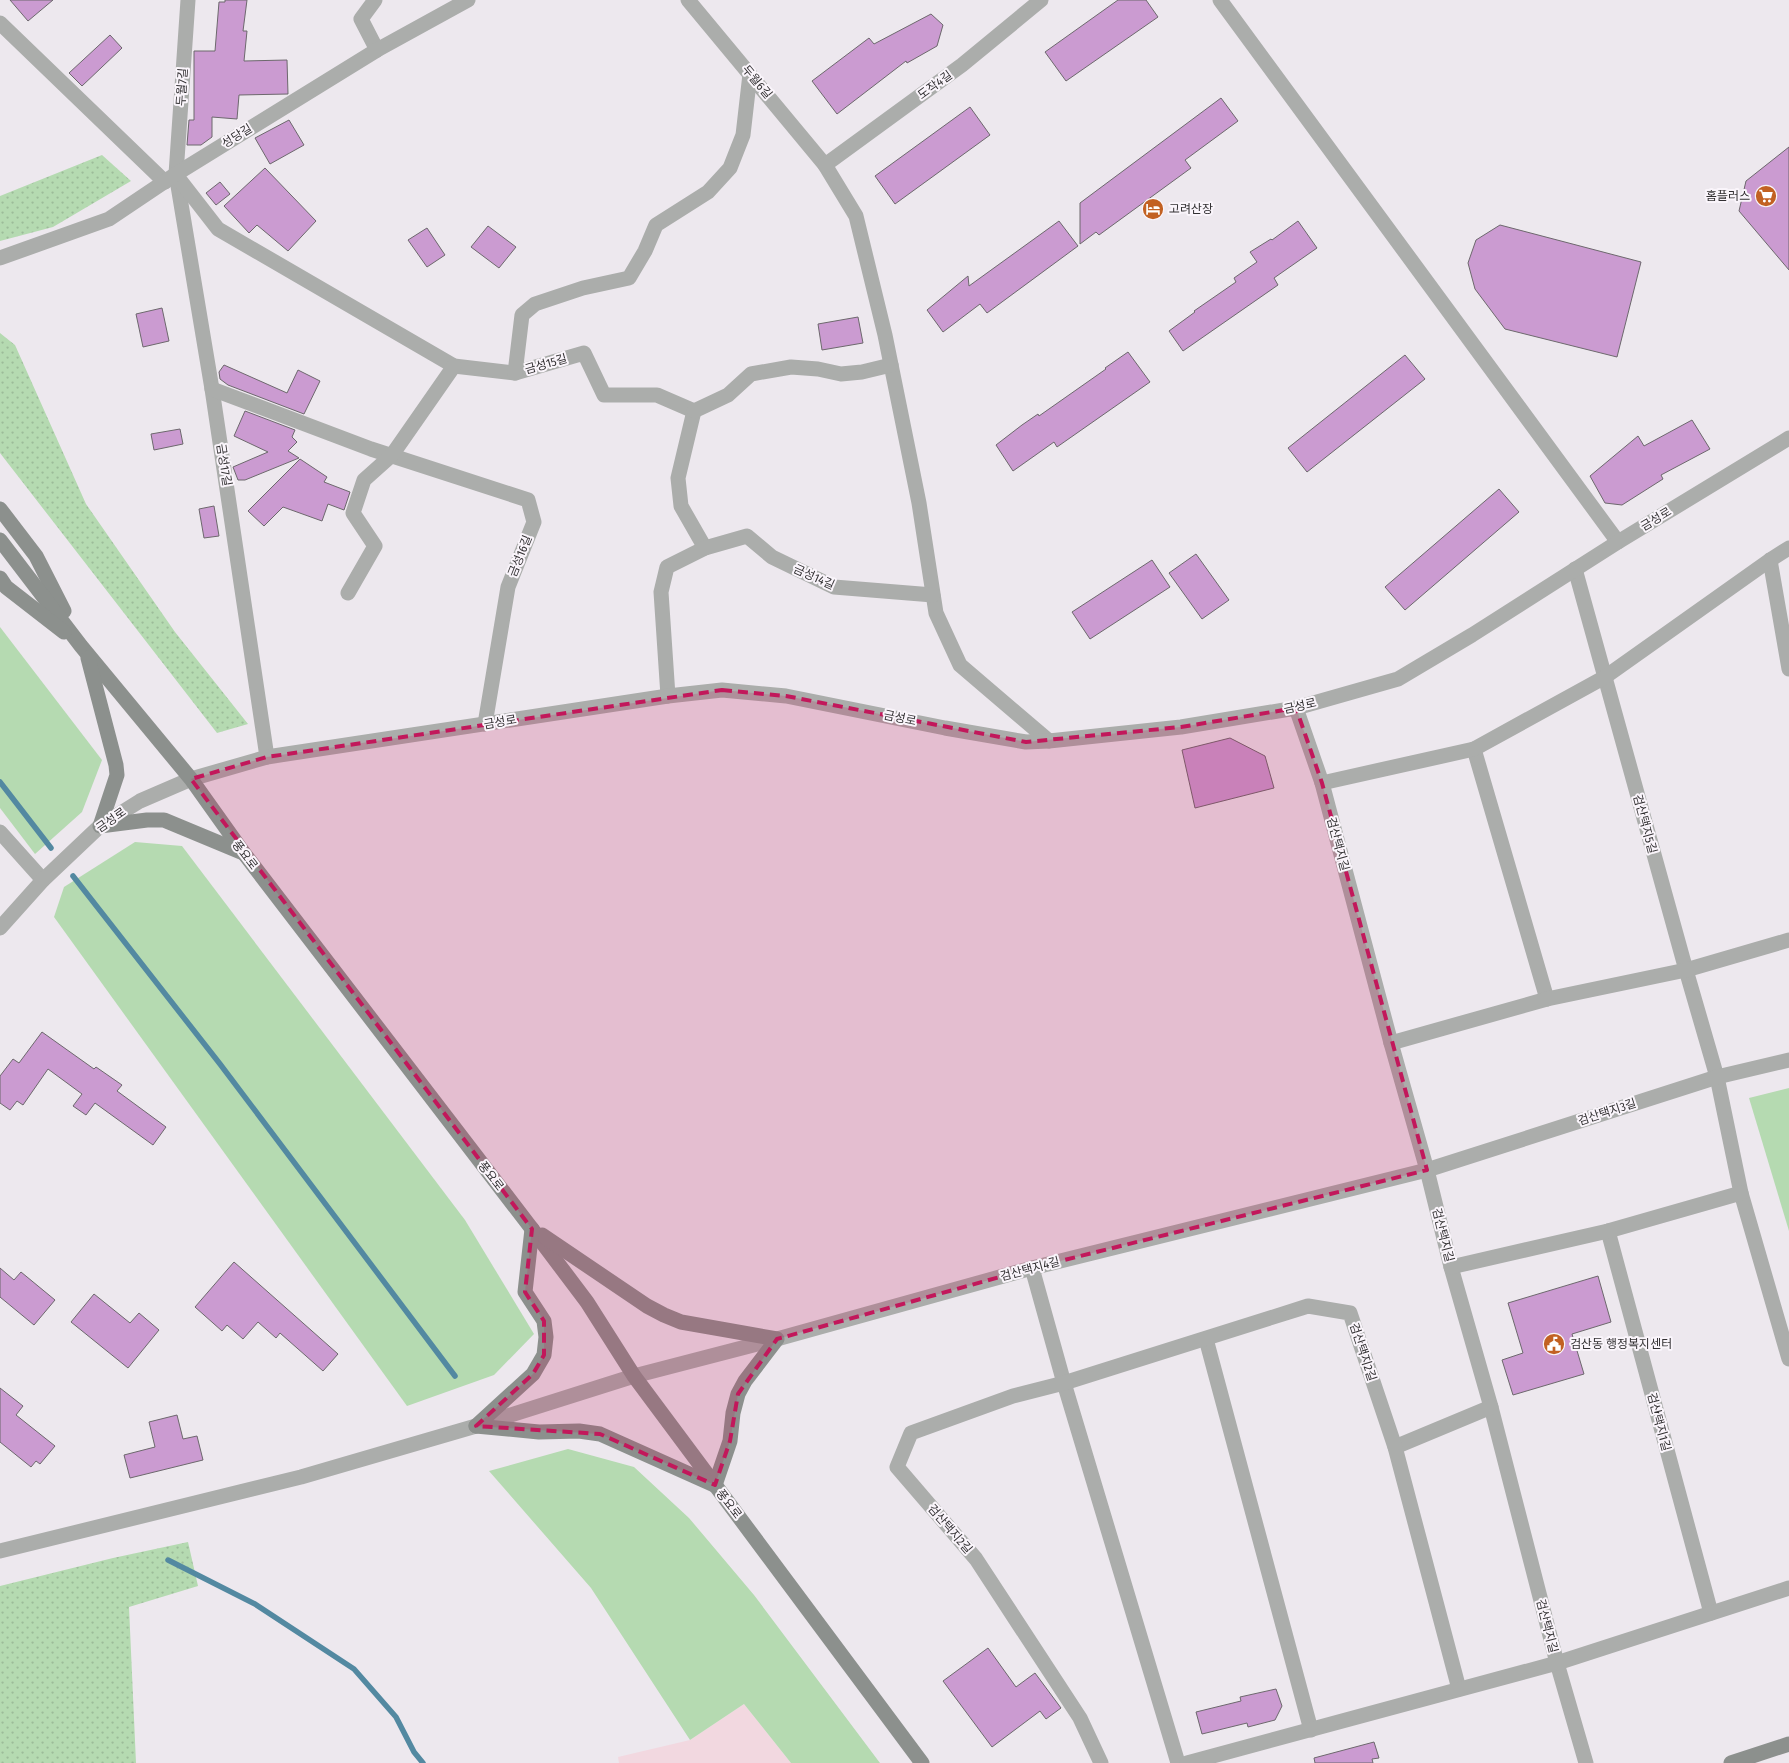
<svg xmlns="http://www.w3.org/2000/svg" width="1789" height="1763" viewBox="0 0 1789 1763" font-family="'Fira Sans Condensed','Noto Sans KR',sans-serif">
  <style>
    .commercial { fill: #f2d8e0 }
    .grass { fill: url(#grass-dots) }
    .park { fill: #b5dab1 }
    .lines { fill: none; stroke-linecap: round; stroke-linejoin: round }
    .stream { stroke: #5389a1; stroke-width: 5.5 }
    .building { fill: #cb9bd1; stroke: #6d686d }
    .minor { stroke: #abadab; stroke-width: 15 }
    .tertiary { stroke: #abadab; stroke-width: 15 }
    .secondary { stroke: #8c908d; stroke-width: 15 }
    .marked { fill: #c2185b; fill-opacity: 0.2; stroke: #c2185b; stroke-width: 4; stroke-dasharray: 10 6; stroke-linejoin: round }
    .labels { text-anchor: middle; stroke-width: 4; stroke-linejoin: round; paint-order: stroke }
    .street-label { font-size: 12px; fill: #323032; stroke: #faf5fb }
    .poi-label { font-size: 12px; fill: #323032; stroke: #faf5fb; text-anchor: start }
  </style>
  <defs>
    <pattern id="grass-dots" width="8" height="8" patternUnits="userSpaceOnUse" patternTransform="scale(1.25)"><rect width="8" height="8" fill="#b5dab1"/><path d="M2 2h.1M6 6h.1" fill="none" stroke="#9cbb99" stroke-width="1.8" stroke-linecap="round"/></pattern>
  </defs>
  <rect width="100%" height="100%" fill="#ede8ee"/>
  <!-- commercial -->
  <path class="commercial" d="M744,1704l47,59h-172l-1,-6 72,-17z"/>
  <!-- grass -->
  <g class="grass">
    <path d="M102,155l29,26 -78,46 -53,14v-45z"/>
    <path d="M0,333l15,12 71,159 89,128 73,92 -31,9 -217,-280z"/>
    <path d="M188,1542l10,44 -69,21 7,156h-136v-177l113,-28z"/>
  </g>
  <!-- park -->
  <g class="park">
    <path d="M0,627l102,133 -20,52 -47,42 -35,-46z"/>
    <path d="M135,842l47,4 283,374 69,114 -40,41 -87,31 -353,-489 10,-30z"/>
    <path d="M1789,1088v143l-40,-133z"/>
    <path d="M568,1449l66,18 55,51 65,77 126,168h-89l-47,-59 -54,36 -99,-152 -102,-117z"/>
  </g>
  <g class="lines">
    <!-- stream -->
    <g class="stream">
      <path d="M0,782l51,66"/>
      <path d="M73,876l147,188 235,312"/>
      <path d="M168,1560l87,44 99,65 42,48 18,35 9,11"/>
    </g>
  </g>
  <!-- building -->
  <g class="building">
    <path d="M10,0h43l-25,21z"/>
    <path d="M225,0h22l-4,31h4l-3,30 43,-1 1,34 -49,1 -2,24 -25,-2v20l-11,8h-14l2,-25h5v-69h21l4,-49h6z"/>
    <path d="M1118,0h28l12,17 -92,64 -21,-29z"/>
    <path d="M931,14l12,11 -6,21 -30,17 -1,-2 -69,53 -25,-33 57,-43 5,6z"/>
    <path d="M110,35l12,13 -40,38 -13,-13z"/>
    <path d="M1221,98l17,23 -53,39 6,8 -92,67 -3,-3 -16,12v-41z"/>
    <path d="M970,107l20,28 -95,69 -20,-28z"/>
    <path d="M289,120l15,25 -34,19 -15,-26z"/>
    <path d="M1789,147v123l-50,-59 7,-30z"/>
    <path d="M265,168l51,53 -28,30 -31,-26 -8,8 -25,-27z"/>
    <path d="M220,182l10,12 -14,11 -10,-12z"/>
    <path d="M1059,221l19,25 -91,67 -7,-9 -37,28 -16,-22 41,-34 1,10z"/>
    <path d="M1298,221l19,27 -43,30 4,7 -95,66 -14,-20 26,-19 -1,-1 42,-29 -2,-4 23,-16 -7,-10 21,-13 1,1z"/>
    <path d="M1500,225l141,37 -24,95 -112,-28 -30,-40 -7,-26 8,-23z"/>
    <path d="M488,226l28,21 -17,21 -28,-21z"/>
    <path d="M427,228l18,27 -18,12 -19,-27z"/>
    <path d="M162,308l7,33 -26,6 -7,-33z"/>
    <path d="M858,317l5,26 -41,7 -4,-26z"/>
    <path d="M1128,352l22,30 -93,65 -3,-5 -41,29 -17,-26 26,-20 16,-11 1,2 67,-47 -1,-1z"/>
    <path d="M1405,355l20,24 -118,93 -19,-24z"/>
    <path d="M224,365l63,28 11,-23 22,11 -16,33 -76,-29 -8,-6 -1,-7z"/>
    <path d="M245,411l50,19 -3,7 5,5 -9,9 11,7 -54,22h-7l-5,-13 35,-15 -34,-16z"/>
    <path d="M1692,420l18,29 -49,26 2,4 -41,26 -17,-2 -15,-27 48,-40 6,10z"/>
    <path d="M180,429l3,15 -29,6 -3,-16z"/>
    <path d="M300,459l27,18 -3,5 26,10 -6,18 -16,-6 -6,17 -39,-14 -19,19 -16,-15z"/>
    <path d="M1499,489l20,23 -114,98 -20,-23z"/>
    <path d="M214,506l5,30 -15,2 -5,-29z"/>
    <path d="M1196,554l33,46 -27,19 -33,-46z"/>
    <path d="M1152,560l18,27 -80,52 -18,-27z"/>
    <path d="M1230,738l35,18 9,32 -79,20 -13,-58z"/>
    <path d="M42,1032l52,37 2,-2 26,18 -5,6 49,36 -13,18 -58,-42 -9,12 -13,-9 9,-12 -34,-25 -25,36 -6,-4 -7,9 -10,-7v-27l13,-17 6,4z"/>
    <path d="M234,1262l104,92 -15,17 -43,-38 -4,5 -18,-16 -15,17 -16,-14 -5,6 -27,-24z"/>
    <path d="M0,1268l14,12 7,-8 34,28 -21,25 -34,-28z"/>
    <path d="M1598,1276l13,46 -39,12 12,40 -71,21 -11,-35 21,-7 -15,-50z"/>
    <path d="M94,1294l36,29 9,-10 20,17 -31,38 -57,-46z"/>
    <path d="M0,1388l23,18 -7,9 39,31 -15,18 -4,-3 -5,6 -31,-25z"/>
    <path d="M177,1415l6,24 14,-3 6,24 -73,18 -6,-23 31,-8 -6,-25z"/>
    <path d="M988,1648l28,39 19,-14 26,35 -15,11 -6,-8 -48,36 -49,-66z"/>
    <path d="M1276,1689l6,17 -7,14 -27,7 -1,-4 -45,11 -6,-22 45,-11 -1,-4z"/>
    <path d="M1374,1742l5,16 -7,1 1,4h-58l-1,-5z"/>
  </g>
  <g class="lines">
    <!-- minor -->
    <g class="minor">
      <path d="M188,0l-12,174 36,215 55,368"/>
      <path d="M375,0l-14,19 16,31"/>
      <path d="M688,0l137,165 31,51 29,119 34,168 17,110 24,52 89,76"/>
      <path d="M1220,0l398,542"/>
      <path d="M0,23l165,159"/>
      <path d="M825,165l137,-100 79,-65"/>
      <path d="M176,175l42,54 236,137 61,7 69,-20 20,42h53l37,16 -16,67 3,28 24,42"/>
      <path d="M0,258l109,-39 67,-45 201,-124 91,-50"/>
      <path d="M515,373l7,-58 13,-11 48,-16 46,-10 16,-27 11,-26 52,-33 22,-24 13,-33 7,-61"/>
      <path d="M212,389l159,60 157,51 6,22 -26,65 -23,137"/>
      <path d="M694,411l34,-16 23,-21 40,-7 27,2 23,5 21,-2 29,-7"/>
      <path d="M1770,560l19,109"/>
      <path d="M1575,569l111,401 31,107 24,116 48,166"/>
      <path d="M348,593l27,-47 -22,-33 11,-33 28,-25 62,-89"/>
      <path d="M668,696l-7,-104 6,-25 38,-19 42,-12 25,21 62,30 99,8"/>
      <path d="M1296,708l26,75 69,260 36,127 24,97 40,140 66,256 29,100"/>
      <path d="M1474,749l73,250"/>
      <path d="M1322,783l152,-34 131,-72 165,-117 19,-12"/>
      <path d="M0,832l43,48"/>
      <path d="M1391,1043l156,-44 139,-29 103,-30"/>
      <path d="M1608,1231l103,382"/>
      <path d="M1451,1267l157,-36 133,-38"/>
      <path d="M1032,1268l32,115 114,380"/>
      <path d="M1206,1339l105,391"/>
      <path d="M634,1376l143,-37 255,-71 395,-98 290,-93 72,-17"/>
      <path d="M1395,1447l96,-40"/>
      <path d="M1101,1763l-21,-45 -104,-159 -79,-92 14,-34 102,-37 51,-13 244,-77 42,7 45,134 64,242"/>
      <path d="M1187,1763l370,-100 232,-75"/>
    </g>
    <!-- tertiary -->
    <g class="tertiary">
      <path d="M0,928l43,-48 57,-54 40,-25 51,-22 76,-22 401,-61 54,-6 64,6 159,32 81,14 23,-1 132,-14 115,-19 102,-29 74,-44 146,-93 171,-104"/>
      <path d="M0,1551l301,-74 175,-51 158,-50"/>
    </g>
    <!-- secondary -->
    <g class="secondary">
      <path d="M0,509l36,47 28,55"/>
      <path d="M0,540l81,106 110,133 52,73 289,377 55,73 47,74 288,387"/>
      <path d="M0,578l6,9 58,45"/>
      <path d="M88,658l28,107 1,10 -17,51 47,-6h17l77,32"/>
      <path d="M542,1235l105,71 17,9 17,7 96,17 -32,42 -7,13 -5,19 -3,28 -15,44"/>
      <path d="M476,1426l63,6 40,-1 21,3 114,51"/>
      <path d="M476,1426l57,-52 11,-19 2,-18 -2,-16 -19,-29 7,-63"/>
      <path d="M1731,1763l58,-19"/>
    </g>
  </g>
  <!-- marked area -->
  <path class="marked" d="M722,690l64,6 240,46 155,-15 115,-19 26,75 105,387 -395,98 -255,71 -39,55 -8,47 -15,44 -115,-51 -124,-8 57,-52 11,-19v-34l-19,-29 7,-63 -341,-450 76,-22z"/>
  <!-- icons -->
  <defs>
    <g id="supermarket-disc" transform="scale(1.125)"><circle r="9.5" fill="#c26122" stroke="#faf5fb"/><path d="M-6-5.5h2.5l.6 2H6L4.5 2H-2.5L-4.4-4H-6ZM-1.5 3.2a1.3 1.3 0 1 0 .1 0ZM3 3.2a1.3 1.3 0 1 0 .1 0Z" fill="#fff"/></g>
    <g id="hotel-disc" transform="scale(1.125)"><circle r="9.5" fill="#c26122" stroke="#faf5fb"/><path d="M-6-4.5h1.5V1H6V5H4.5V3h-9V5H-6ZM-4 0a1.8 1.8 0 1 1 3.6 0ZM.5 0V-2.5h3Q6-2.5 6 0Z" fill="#fff"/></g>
    <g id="civic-disc" transform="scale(1.125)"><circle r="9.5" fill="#c26122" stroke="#faf5fb"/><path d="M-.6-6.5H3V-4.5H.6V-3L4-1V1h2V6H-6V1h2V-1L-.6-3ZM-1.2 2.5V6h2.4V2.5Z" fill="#fff"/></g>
  </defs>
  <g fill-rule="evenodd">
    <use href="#supermarket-disc" x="1766" y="196"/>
    <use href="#hotel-disc" x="1153" y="209"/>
    <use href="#civic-disc" x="1554" y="1344"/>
  </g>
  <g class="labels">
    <!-- street labels -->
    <g class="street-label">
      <text transform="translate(757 82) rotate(50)" y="4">두월6길</text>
      <text transform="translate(935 85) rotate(-36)" y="4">도작4길</text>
      <text transform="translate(182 87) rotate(-86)" y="4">두월7길</text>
      <text transform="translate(237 136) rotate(-32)" y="4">성당길</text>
      <text transform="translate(546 364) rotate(-16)" y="4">금성15길</text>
      <text transform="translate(224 465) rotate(81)" y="4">금성17길</text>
      <text transform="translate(1656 519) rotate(-31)" y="4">금성로</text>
      <text transform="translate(520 556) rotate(-68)" y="4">금성16길</text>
      <text transform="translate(814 577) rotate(24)" y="4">금성14길</text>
      <text transform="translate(1300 706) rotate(-13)" y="4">금성로</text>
      <text transform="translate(900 718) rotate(12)" y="4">금성로</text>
      <text transform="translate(500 722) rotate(-10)" y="4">금성로</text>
      <text transform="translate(111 820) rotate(-35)" y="4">금성로</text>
      <text transform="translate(1645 824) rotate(75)" y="4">검산택지5길</text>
      <text transform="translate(1338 844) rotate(75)" y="4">검산택지길</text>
      <text transform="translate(245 855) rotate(53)" y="4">풍요로</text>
      <text transform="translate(1607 1112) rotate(-18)" y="4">검산택지3길</text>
      <text transform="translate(491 1176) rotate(52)" y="4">풍요로</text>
      <text transform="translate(1443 1235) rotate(76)" y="4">검산택지길</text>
      <text transform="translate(1030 1269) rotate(-15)" y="4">검산택지4길</text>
      <text transform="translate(1363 1352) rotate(72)" y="4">검산택지2길</text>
      <text transform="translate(1659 1422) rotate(75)" y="4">검산택지1길</text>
      <text transform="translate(729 1504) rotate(53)" y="4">풍요로</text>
      <text transform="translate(950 1529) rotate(49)" y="4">검산택지2길</text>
      <text transform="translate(1547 1626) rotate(76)" y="4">검산택지길</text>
    </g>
    <!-- poi labels -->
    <g class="poi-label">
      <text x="1750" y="200" text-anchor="end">홈플러스</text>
      <text x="1169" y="213">고려산장</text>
      <text x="1570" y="1348">검산동 행정복지센터</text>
    </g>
  </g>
</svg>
